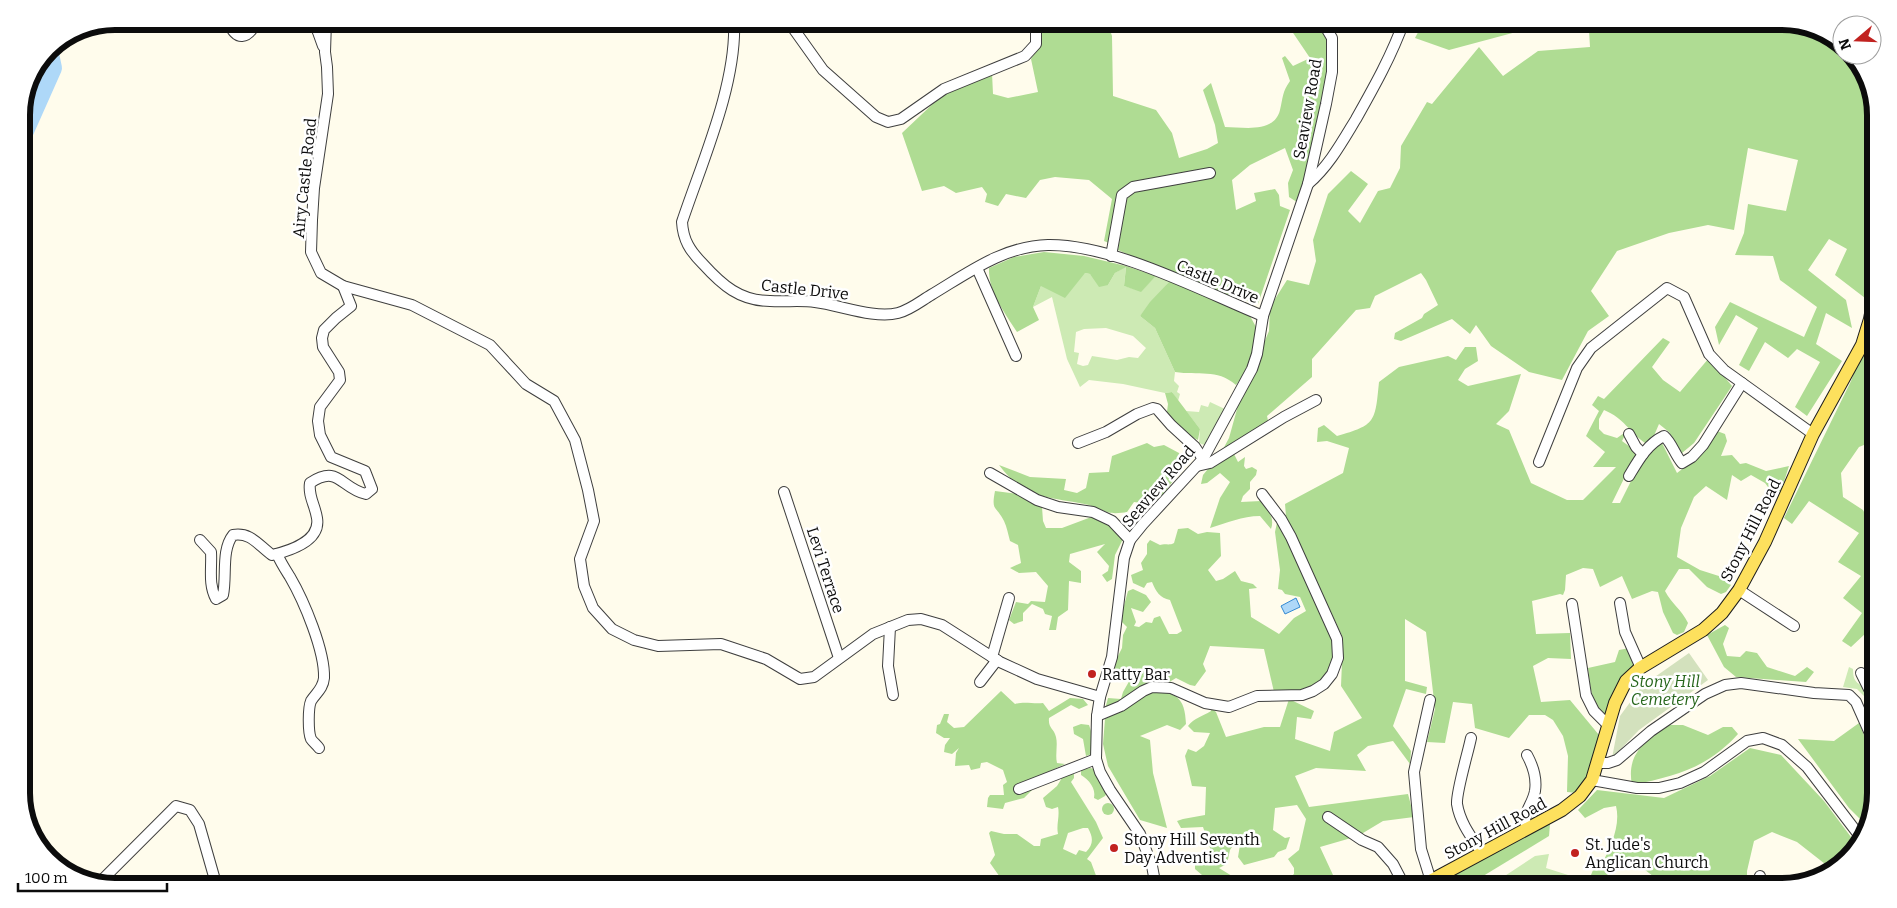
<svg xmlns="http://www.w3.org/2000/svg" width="1897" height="908" viewBox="0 0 1897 908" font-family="Bitter,serif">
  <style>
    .green { fill: #cdeab4; fill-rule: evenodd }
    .forest { fill: #afdc93; fill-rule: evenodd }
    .cemetery { fill: #d3e1bd }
    .water { fill: #aed8f8; stroke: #3389d2 }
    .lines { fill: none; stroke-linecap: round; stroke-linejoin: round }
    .river { stroke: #aed8f8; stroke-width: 18 }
    .minor-casing { stroke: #3f3f3f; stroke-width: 12 }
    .major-casing { stroke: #1d1d1d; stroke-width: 14 }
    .minor { stroke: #fff; stroke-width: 10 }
    .major { stroke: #fde05d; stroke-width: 12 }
    .poi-dot { fill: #c12220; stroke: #fff; stroke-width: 2 }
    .labels { text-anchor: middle; stroke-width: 5; stroke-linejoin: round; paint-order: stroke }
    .street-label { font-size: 16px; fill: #0c0c0c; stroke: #fff }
    .poi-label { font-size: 16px; fill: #0c0c0c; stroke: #fff; text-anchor: start }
    .park-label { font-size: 16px; font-style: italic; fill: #26661b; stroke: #fff }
    .rim { fill: none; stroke: #0c0c0c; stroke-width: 6 }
  </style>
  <rect width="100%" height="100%" fill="#fffcec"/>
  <!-- green -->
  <g class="green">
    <path d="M1126,266l-2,20 17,5 15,-15 14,5 -30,35 15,12 20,44 -1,9 5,5 -2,6 3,2 -2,7 -6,-9 -7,1 -42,-9 -34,-4 -9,7 -13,-28 -15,-62 -19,10 8,-21 44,-13 5,1 18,11 7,-12zM1106,328l27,8 13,12 -8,10 -9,-1 -12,3 -25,-4 -4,9 -5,1 -6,-2 2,-11 -5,-1 2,-20 8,-3z"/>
    <path d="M1210,402l17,8 -20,36 -8,-3 1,-14 -14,-18 13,1 2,-7 7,2z"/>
    <path d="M1849,667l4,2c0,17 7,12 14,22 7,11 9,24 9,36l-12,-31 -7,-7 -14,-2z"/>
    <path d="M1549,854l-3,14 22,7c-16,18 -47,12 -70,12l-4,-4 41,-27z"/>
  </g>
  <!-- forest -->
  <g class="forest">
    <path d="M1037,21h70l5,15 1,60 43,14 16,23 7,25 28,-9 11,-6 -3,-18 -12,-35 8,-7 14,44c18,0 49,7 55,-17 3,-12 2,-18 10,-29l-8,-23 3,-2 8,10 17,-8 -25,-37h30l10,7 6,30 -31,146 -11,-7 -1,-14 5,-13 -8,-22 -35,17 -18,15 4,30 20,-9 -2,-8 21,-4 4,6 1,11 10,4 -32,94 -58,-18 -82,-36 7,-43 -8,-3 -8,39 -5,-2 8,-42 -23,-19 -34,-3 -15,3 -14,18 -20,-4 -8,12 -13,-4 2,-8 -5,-7 -26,6 -12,-7 -22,5 -20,-58 37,-35 17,-11 36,-14 1,21 15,4 30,-6 -7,-33 9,-14z"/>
    <path d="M1424,21h109l-13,10 -71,19 -34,-12z"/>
    <path d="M1571,21h110l25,9 3,-9h73l41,10 19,16v8h9l9,8 16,46v146l-11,43 -30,-23 12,-26 -18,-10 -21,31 38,30 6,28 -26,-15 -10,31 26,17 -35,55 -12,-9 25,-45 -23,-13 -9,9 -23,-16 -16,29 -10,-6 19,-37 -22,-13 -17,30 -4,-18 15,-25 74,35 13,-30 -37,-27 -7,-24 -38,-1 9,-22 4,-29 38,7 12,-51 -50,-12 -14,82 -26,-5 -39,8 -52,18 -26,40 18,25 -21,15 -26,49 -33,-8 -38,-26 -15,-21 -6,9 -18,-15 -51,22 -7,-2 1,-6 27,-15 2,-4 14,-9 -12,-25 -5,-7 -46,23 -5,12 -14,2 -44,49v18l-45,39 2,9 -15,9 -20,20 4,8 7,-5 -1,9 2,3 6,-2 5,3 -1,5 -6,7v7l-7,7 -2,6 20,-1c7,8 14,17 10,28l-11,-13c-18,0 -33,7 -50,12l10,-30 10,-16 -10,-9 -13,10 -6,1 2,-9 18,-22 8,-15 10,-36 30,-71 1,-24 17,-27 22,5 7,-24 -3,-21 15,-46 23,-23 17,13 -20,27 12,12 18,-32 12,-3 10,-20 1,-22 26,-44 5,2 47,-57 24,29 35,-25 52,-4 -1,-17z"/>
    <path d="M1044,252l40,4 42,10 30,10 -15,16 -17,-6 2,-19 -11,6 -7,12 -9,2 -9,-13 -5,-1 -20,25 -24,-12 -8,21 6,13 -22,12c-12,-19 -29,-40 -28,-64l25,-11z"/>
    <path d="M1170,281l80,35 6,11 -5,37 -15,21c-20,-17 -37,-9 -61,-13l-20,-44 -15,-12 10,-14z"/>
    <path d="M1876,316v33l-5,8 5,2v81l-17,7 -18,26 2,24 20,13 13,24v109l-10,-10 -15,14 -9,-6 20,-28 -19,-15 18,-22 -23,-14 21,-29 -50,-32 -17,23 -8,-6 67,-137z"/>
    <path d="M1663,338l7,4 -18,25 11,13 17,12 29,-34 23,28 -38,57 -12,10 -13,-21 -10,-8 -6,14 -8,5c-17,-12 -20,-24 -41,-33l-5,9v10l5,5 13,4 10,-7 -5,10 15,11 -25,51h8l17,-34 24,-28 16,32 25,-19 15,-23 8,3 2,7 -6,15 11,-1 8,9 6,-1 20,8 23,-5 -8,25h-10l-6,-8 -14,-8 -10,6 -9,-6 -5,25 -21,-14 -12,11 -13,31 -4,29 23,13 22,7 9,8 -5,7 -5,2 -14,-7 -18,-18h-10l-14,22c6,12 17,19 23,32l-4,9 -7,3 -4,-2 -10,-21 -5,-20 -6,-1 -20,8 -10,-23 -22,11 -7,-18 -10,-1 -17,7 -1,15 -2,5 -3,-1 -28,7 4,33 34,-1 1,26 -23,-1 -15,8 8,36 29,-2 29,35 -12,43 -10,15 -10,-1 1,-36 -5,-20 -10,-16 -8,-5h-16l-20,23 -34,-10 -3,-24 -19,-2 -8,41 -18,-1 8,-33 -9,-77 -21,-13v62l22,6 -1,7 -20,-5 -13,37 18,25 -1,13 -17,-23 -25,5 -11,9 9,16 -50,-3 -21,8 14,31 99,-13 6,23 -31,4 -25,15 -38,11 13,28h28l6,12h-83l4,-3 -1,-4 7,-6v-6l-6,-9 11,-9 7,-31 -9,-14 -22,3 -2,22 12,8 5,-1 -4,12 -8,3 -4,5 -30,8 -6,-8 2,-12 -4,-4 -6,9 -3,14 -8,4 13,8 -10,9 -9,2 -4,-6 -14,-12v-9l17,-6 -9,-27 -22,1 -4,-7 6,-2 22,-4 1,-28 -14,-1 -7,-30 3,-7 8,3 8,-6 6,-13 -16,-1 -6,-6c7,-9 14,-9 23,-15v-3l5,4 10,25 38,-10h16l9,-28 25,12 -3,8 -14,-2 -2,22 35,12 4,-19 28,-14 -21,-32 2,-48 -57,-122 -1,-12 58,-31 6,-25 -22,-7 -10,1 1,-14 6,-3 13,11c39,-11 38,-14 42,-54l20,-15 49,-11 8,4 9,-13h11l2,14 -13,8 -7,11 10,6 53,-12 -12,37 -13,13 13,6 22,53 36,17h16l33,-33h-23l12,-15 -19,-16 13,-25 -7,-6 6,-9 6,3z"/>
    <path d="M1172,392l28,37 -2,11c-15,-6 -21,-16 -31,-28l1,-8 -3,-11z"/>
    <path d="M1147,443l7,4 10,-2 15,8 4,14 -21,29 -13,8 -15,-2 -7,10c-6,1 -14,2 -20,0 -6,-2 -12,-5 -18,-7 -39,-9 -63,-4 -90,-40l31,12 36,2 -2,11 13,3 9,-5 3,-15 20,-1 3,-16z"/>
    <path d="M995,491l24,3 10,8 13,5 1,14 3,7h16l32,-12 31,19 -10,20 -3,24 -5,3 -5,-7 6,-4 1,-5 -12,-14 8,-8 -35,10 -1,8 12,9v12l-12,-2 -1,29 -10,7 -2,13h-7l3,-14 -7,-2 -2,-5 -11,-5 -9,9v8l-9,3 -5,-4 7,-18 12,2 3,-3 14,1 3,-16 -12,-14 -17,1 -9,-5 11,-5 -3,-18 -8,-4c-2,-7 -3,-14 -6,-20 -8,-16 -13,-9 -9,-30z"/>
    <path d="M1278,518l57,120v20l-5,15 -9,8 -19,11h-28l-10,-43 -54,-3 -7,18 3,7 -11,15 -5,-1 -14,-7 -13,8 -58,23 3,-11 13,1 2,-7 8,-14h-18l3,-18 6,-12 1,-13 4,-8 -7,-7 8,-29 5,-2 13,6 5,7 -8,10 -12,-4 5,14 -2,4 5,1 7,-5 6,1 2,-5 6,-2 9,18h8l5,-3 -12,-31c-10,-2 -14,-8 -18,-18l-5,1 -3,5 -11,-5 -2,-8 12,-5 -2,-7 6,-9v-10l3,-4 10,5c5,-2 9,1 14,-2l4,-14 10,-1 10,6 9,-2 13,1 1,23 -13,14 8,11 7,-2 12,-8 6,10 12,3 4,4 -8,1 2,28 28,17 15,-16 12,-7 -6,-14 -15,-3 -3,-4 -4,-1 2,-19 -5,-38z"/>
    <path d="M1725,625l4,3 -6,16 4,12 13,1 6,-6 11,2 10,14 28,9 12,-9 7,5 -8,10 -70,-5 -12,-10 -17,-32z"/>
    <path d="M1630,648l5,10 -2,8 -22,30 -5,18c-15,-7 -16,-31 -18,-46l27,-6 4,-12z"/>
    <path d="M1001,691l14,13c10,-3 17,0 28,-1l6,8 21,-13 13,1 5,6 -9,4 -8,-4 -22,13c-1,11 5,10 7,19 2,8 -1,18 1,26l8,1 -47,22 16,2 -10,10 -19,5 -2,6 -16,-2 1,-9 2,-3h14l-1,-10 4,-3 -4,-12 -16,-8 -6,1 -1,5 -9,2 -2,-5 -14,1 1,-13 3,-5 -7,6 -8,-2 1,-7 5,-7h-6l-8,-5 1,-8 3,-1 4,-10h5l-2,8 7,6 10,-1z"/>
    <path d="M1151,691c25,1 34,6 35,33l-6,6 -13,-5 -27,11 10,4 3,33 14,55 -27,-8 -32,-54 -5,-22 2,-25z"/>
    <path d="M1859,723l17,41v29l-8,34 -19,-19 -51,-69 36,2z"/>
    <path d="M1081,724l8,1 3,9v20l-6,2 -3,-17 -9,-5 -1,-7z"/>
    <path d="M1666,725h17l25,10 15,-8h9l6,7c-31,34 -62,42 -106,51 -6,-31 13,-43 34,-60z"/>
    <path d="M1750,748l31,7 43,46 33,44 -23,26 -37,-29 -25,-10 -18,9 -7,30v16h-80l-36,-28 -38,25 -4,-4 6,-15 6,1c9,-18 20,-40 15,-60l-12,2 -19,10 -7,-8 19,-20 67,8 46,-22z"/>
    <path d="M1068,768l6,2v8l-3,4 25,40 7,16 -16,21 4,3 7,19 -12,6h-79l-17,-24 5,-8 -6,-22 2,-2 13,3h13l17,12h6l1,-7 17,-5c-2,-9 2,-18 0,-27l-6,2 -6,-2 -3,-9 14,-12zM1083,828h5c5,9 6,16 -2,24l-7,-2 -3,5 -13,-6 5,-16z"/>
    <path d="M1090,768l5,1 13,22 -3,5 -7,4 -4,-2c2,-10 -5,-18 -13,-23v-5z"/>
    <circle cx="1108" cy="809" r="6"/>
    <path d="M1550,824l-1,12 -84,51h-31l23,-15z"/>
  </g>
  <!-- cemetery -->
  <path class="cemetery" d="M1689,653l19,27 -69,50 -27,28 8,-42 22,-30z"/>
  <!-- water -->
  <path class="water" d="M1296,598l4,9 -15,7 -4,-8z"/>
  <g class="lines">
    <!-- river -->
    <g class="river">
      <path d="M21,133l4,-2 28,-63 -4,-19"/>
      <path d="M21,591l2,1 -2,15"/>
    </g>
    <!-- minor casing -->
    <g class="minor-casing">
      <g id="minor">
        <path d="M228,21c8,21 20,19 29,0"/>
        <path d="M314,21l9,25"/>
        <path d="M326,21l-1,31 2,15 1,27 -14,94 -2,32 -1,32 10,21 22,13 69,19 78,40 36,39 28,17 21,39 13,50 6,31 -14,38 4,27 9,22 19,21 22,11 24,6 63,-2 45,15 34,20 14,-2 59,-43 35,-14 13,-1 21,6 58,37 37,17 63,18"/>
        <path d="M734,21c3,63 -32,141 -52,201 1,18 8,29 21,42 19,21 37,37 67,37 15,1 31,-1 45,1 25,3 59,17 83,11 12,-3 23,-12 33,-18 37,-22 72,-49 117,-50 65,-1 154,46 215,71"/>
        <path d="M788,21l35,49 53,47 12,5 13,-3 43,-30 81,-33 11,-12v-23"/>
        <path d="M1308,184c21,-18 34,-42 48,-65 18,-32 36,-64 48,-98"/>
        <path d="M1111,256l11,-61 11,-8 77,-14"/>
        <path d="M977,268l39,88"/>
        <path d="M1629,434l7,13 7,7"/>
        <path d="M1078,443l28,-11 31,-18 16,-6 4,1 14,16 24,22 8,12"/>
        <path d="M1539,462l38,-94 14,-20 76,-60 17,9 25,57 15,16 89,64"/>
        <path d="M1197,466l13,-3 74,-46 32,-17"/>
        <path d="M990,473l47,27 21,7 35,5 19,9 18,19"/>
        <path d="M1629,476c9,-15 18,-32 35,-40 8,7 11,19 18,27l10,-6 11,-12 39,-62"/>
        <path d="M784,492l55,166"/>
        <path d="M200,540l11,12c1,16 -3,32 5,47l7,-4c4,-19 -2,-45 10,-60 18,-3 25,10 39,20 17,-4 49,-14 45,-37 -2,-13 -9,-22 -7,-35 29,-19 30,5 56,11l6,-5 -7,-18 -34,-14 -11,-22 -2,-14 2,-14 20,-27 -1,-8 -16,-25 -1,-9 2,-8 12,-12 15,-12 -8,-20"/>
        <path d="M277,554c4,9 8,15 13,23 14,24 35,74 34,101 -1,11 -8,15 -13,23 -3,7 -3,31 0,38 2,3 6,6 8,9"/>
        <path d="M1739,590l55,36"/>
        <path d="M1620,603l5,29 16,36"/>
        <path d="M1572,604l14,91 8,16 15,15"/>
        <path d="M890,627l-2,39 5,29"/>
        <path d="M992,657l17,-59"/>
        <path d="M1861,673l15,30"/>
        <path d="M980,682l17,-22"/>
        <path d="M1430,700l-16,72 7,77 10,32"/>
        <path d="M1097,716l24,-10 22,-15 9,-4 19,1 34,15 24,4 28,-11 45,-1 11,-4 11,-7 8,-10 6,-16 -1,-19 -46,-102 -10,-18 -19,-25"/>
        <path d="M1471,738c-3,15 -15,54 -14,66 3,19 15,34 25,49"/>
        <path d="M1527,755c6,11 10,23 8,36 -3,16 -14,21 -8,38"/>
        <path d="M1598,763h10l9,-3 34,-29 54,-37 20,-9 16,-2 73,10 35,2 7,7 20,45"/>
        <path d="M1592,780l45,8h22l21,-5 24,-11 43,-31 16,-3 19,7 25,22 55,72"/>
        <path d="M1019,789l77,-30"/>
        <path d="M1328,817l34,23 16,7 15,17 12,23"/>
        <path d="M99,883l77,-77 14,4 9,14 18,63"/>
        <path d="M1156,887l-4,-21 -12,-32 -30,-44 -10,-18 -4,-13 1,-43 3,-19 12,-40 12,-99 6,-18 13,-16 60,-65 49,-90 5,-15 6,-38 45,-132 18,-80 6,-32v-34l-10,-17"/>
        <path d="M1755,887l5,-11"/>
      </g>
    </g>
    <!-- major casing -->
    <g class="major-casing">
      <path id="major" d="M1419,887l143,-77 18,-14 12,-16 23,-77 11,-22 14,-13 63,-38 19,-17 17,-23 26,-48 48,-108 49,-89 8,-26 6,-32"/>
    </g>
    <!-- minor -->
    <use href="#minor" class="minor"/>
    <!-- major -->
    <use href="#major" class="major"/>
  </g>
  <!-- markers -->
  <g class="poi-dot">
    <circle cx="1092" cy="674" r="5"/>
    <circle cx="1114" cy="848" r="5"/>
    <circle cx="1575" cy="853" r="5"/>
  </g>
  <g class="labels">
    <!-- street labels -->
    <g class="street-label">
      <text transform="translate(1307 109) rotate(-80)" y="6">Seaview Road</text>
      <text transform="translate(304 178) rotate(-84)" y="6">Airy Castle Road</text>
      <text transform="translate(1218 281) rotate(23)" y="6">Castle Drive</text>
      <text transform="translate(805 289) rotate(6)" y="6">Castle Drive</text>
      <text transform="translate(1158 486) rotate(-49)" y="6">Seaview Road</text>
      <text transform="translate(1750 530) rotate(-63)" y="6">Stony Hill Road</text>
      <text transform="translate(826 570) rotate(72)" y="6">Levi Terrace</text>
      <text transform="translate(1495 828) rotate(-28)" y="6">Stony Hill Road</text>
    </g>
    <!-- poi labels -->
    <g class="poi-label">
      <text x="1102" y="680">Ratty Bar</text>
      <text x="1124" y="845">Stony Hill Seventh<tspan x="1124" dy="18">Day Adventist</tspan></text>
      <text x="1585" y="850">St. Jude's<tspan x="1585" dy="18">Anglican Church</tspan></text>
    </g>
    <!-- park labels -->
    <g class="park-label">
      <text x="1665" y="687">Stony Hill<tspan x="1665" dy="18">Cemetery</tspan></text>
    </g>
  </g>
  <!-- crop -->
  <path d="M0 0H1897V908H0ZM115 30H1782A85 85 0 0 1 1867 115V793A85 85 0 0 1 1782 878H115A85 85 0 0 1 30 793V115A85 85 0 0 1 115 30Z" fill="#fff" fill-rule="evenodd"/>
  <path class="rim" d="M115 30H1782A85 85 0 0 1 1867 115V793A85 85 0 0 1 1782 878H115A85 85 0 0 1 30 793V115A85 85 0 0 1 115 30Z"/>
  <!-- north arrow -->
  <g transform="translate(1857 40) rotate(251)"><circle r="24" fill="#ffffff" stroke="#9e9e9e"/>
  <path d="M0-4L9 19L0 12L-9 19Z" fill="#c12220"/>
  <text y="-8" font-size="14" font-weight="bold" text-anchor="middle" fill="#0c0c0c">N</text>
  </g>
  <!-- scale -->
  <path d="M18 883v8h149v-8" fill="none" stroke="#0c0c0c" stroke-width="2.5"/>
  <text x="25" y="883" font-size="15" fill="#0c0c0c" stroke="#ffffff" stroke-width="4" paint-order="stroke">100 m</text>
</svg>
